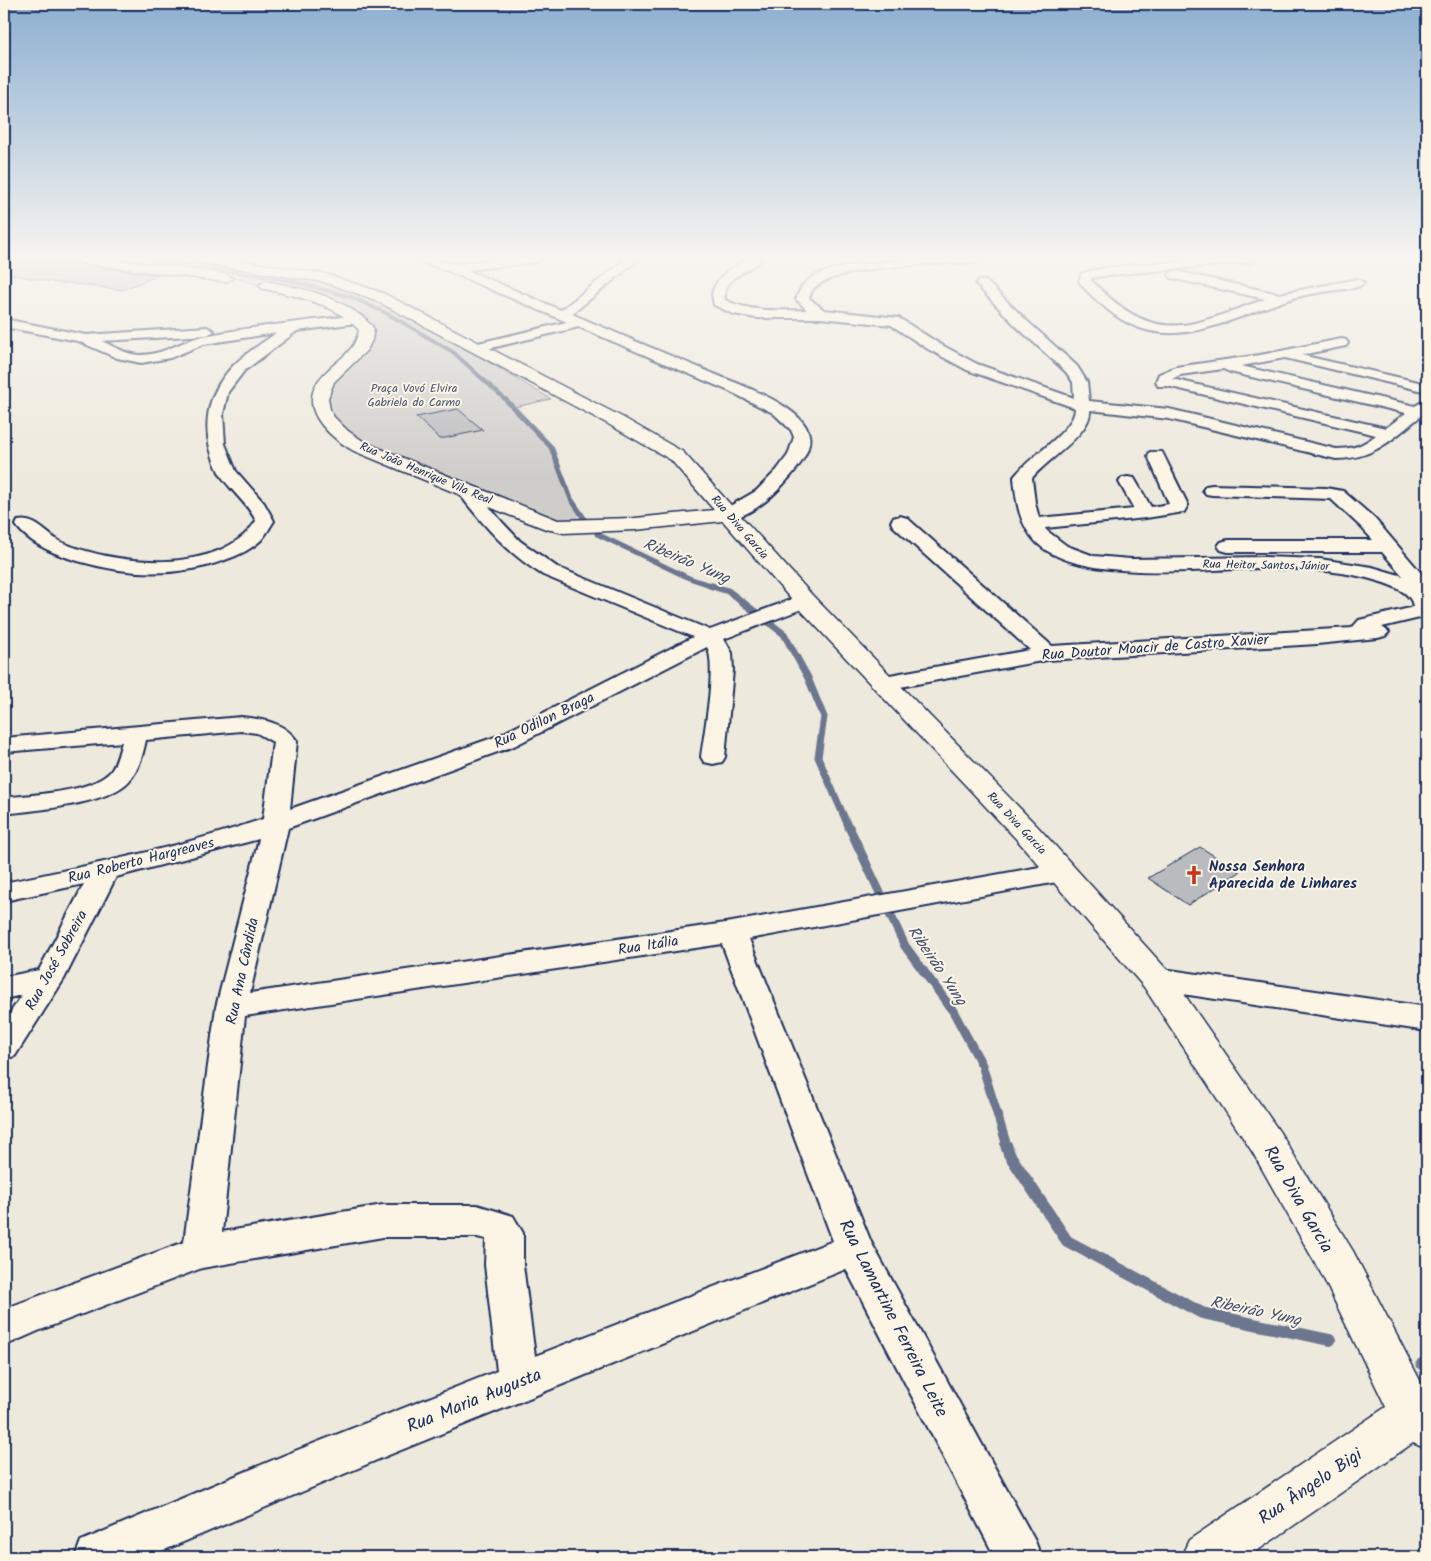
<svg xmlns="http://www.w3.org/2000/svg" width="1431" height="1561" viewBox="0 0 1431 1561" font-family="Kalam,sans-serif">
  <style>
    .green { fill: #cfcdca; stroke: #757e94 }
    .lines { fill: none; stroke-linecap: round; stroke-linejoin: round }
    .stream-far4 { stroke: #6c778f; stroke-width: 4 }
    .stream-far3 { stroke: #6c778f; stroke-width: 5 }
    .stream-far2 { stroke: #6c778f; stroke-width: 7 }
    .stream-far1 { stroke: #6c778f; stroke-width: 9 }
    .stream { stroke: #6c778f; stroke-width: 12 }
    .building { fill: #babbbe; stroke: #1b2f5e }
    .street-casing { stroke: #1b2f5e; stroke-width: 4 }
    .secondary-casing { stroke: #1b2f5e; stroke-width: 3 }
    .street { fill: #fcf5e5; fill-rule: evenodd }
    .secondary { fill: #fcf5e5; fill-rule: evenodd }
    .labels { text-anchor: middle; stroke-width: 4; stroke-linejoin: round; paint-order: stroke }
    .far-park-label { font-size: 12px; fill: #485679; stroke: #fcf5e5 }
    .far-street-label { font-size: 12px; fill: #1b2f5e; stroke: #fcf5e5 }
    .street-label { font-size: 15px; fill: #1b2f5e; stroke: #fcf5e5 }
    .poi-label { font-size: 15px; font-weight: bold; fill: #1b2f5e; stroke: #fcf5e5; text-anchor: start }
    .water-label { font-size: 16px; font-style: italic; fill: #445376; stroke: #fcf5e5 }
    .near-street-label { font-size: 18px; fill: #1b2f5e; stroke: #fcf5e5 }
  </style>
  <rect width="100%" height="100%" fill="#eee9dd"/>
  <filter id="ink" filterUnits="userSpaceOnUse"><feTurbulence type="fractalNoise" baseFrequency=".02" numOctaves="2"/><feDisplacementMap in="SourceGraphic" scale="10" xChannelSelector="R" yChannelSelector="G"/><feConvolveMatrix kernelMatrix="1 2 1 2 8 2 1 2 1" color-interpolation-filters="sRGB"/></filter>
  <g filter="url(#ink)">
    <!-- green -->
    <g class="green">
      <path d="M151,259h42l58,8 -12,4z"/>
      <path d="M261,270c31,5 64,8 93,20 69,29 132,72 197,109l-36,8 36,40 20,52 14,27 -24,-3 -211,-85 -22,-24 -2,-25 41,-49 -18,-23 -32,-17 -80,-21z"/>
    </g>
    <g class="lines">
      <!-- stream-far4 -->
      <path class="stream-far4" d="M150,259l138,21 63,17 37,17 65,38 54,49"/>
      <!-- stream-far3 -->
      <g class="stream-far3">
        <path d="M506,400l45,47 20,52 13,19"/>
        <path d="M597,534l92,44 24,8"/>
      </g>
      <!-- stream-far2 -->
      <path class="stream-far2" d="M709,585l19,6 56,43 24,44 16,39 -6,40 31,71"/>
      <!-- stream-far1 -->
      <path class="stream-far1" d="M849,827l56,119 48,65 29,54 25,81"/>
      <!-- stream -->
      <g class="stream">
        <path d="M1006,1145l3,9 58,87 135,72 128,27"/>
        <path d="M1422,1364l5,2"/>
      </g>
    </g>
    <!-- building -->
    <g class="building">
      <path d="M4,259h53l20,3 5,3 77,10 -37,15 -55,-7 -4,1 -59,-11z"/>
      <path d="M458,409l25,21 -43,9 -24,-22z"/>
      <path d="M1200,847l40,25 -52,33 -40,-27z"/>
    </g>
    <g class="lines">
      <!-- street casing -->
      <g class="street-casing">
        <g id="street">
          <path d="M417,259h19l17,5 49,-5h39l-6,3 -68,8 94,40 65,-51h13l-67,55c44,19 89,38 133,56 27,12 56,21 80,37 9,6 22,16 24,28 4,19 -19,42 -31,55 -12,12 -37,32 -55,28l-3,-4 3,-4 33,-19 21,-21 11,-15 6,-18 -3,-7 -18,-17 -44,-22 -150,-64 -100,24 -5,-1 -2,-3 2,-3 93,-22 -119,-51 -29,-10z"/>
          <path d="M747,259h15c-13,14 -41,17 -37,41 28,13 53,10 82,10l-11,-11c2,-4 4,-10 7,-14 23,-29 143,-26 180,-26l-6,3c-37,2 -136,2 -163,26 -2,2 -4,7 -5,10l15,12 75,8 39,25 39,21 97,34 -1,-16 -7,-10 -49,-45 -41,-43 2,-3h8l41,40 50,45 10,16 2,19 80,8 167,40c17,0 26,-3 40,-14l-209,-49h-9l-2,-5 3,-7 17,-7 84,-12 81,-16 5,1 2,3 -2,3 -45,9 126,29v8l-142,-34 -44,8 174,40 12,-7v12c-31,24 -50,48 -91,48l-167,-40 -79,-9c2,23 -45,51 -58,68l3,25 4,15 95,-9 -15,-27 3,-4 6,-1 6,1 17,29 18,-3 -21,-48 2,-4h12l2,4 24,49 -4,7 -38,6 -101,10 1,2 21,16 27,10 37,3 133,-2 56,2 52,8 31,9 -21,-24h-154l-7,-2 -3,-4 3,-4 7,-2h145l-13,-14 -29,-27 -119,-4 -6,-1 -3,-4 3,-4 6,-1 114,3 17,3 31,27 53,62v34l-3,3 -42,10 7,5 -4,4 -7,2 -61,6 -270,16 -163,30 -8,-2 -3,-5 3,-5 8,-2 146,-26 -137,-124 -2,-4 2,-4 7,-2 7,2 145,128 300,-18 7,-8 51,-12 3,-2c-2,-14 -20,-20 -32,-24 -38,-12 -79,-14 -119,-14 -58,1 -182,16 -225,-25 -18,-18 -21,-42 -23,-66 14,-20 62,-47 61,-69l-108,-38 -39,-21 -37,-24 -71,-7h-64l-23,-4 -19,-9 -2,-11c4,-17 19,-26 35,-35zM1223,369l7,3 176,41 -20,15 -214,-49 8,-4z"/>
          <path d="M1214,259h43l-6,3 -142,13 -17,3 -1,2c65,68 97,47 174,19l-94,-21 -2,-3 2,-3 4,-1 104,23 79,-15 6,4 -6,4c-23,4 -48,5 -71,13 -61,20 -123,59 -181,8 -10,-8 -20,-17 -27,-27l3,-8 27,-6z"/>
          <path d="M359,315l7,4 -2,3 -67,9 -53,40 -16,21 -5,22 2,30 11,27 28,32 10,18c-4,6 -8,14 -13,19 -9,9 -24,16 -36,20 -49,18 -99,15 -147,1 -21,-6 -49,-17 -62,-36l2,-4c18,-4 29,14 43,21 52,23 158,35 195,-21 -9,-19 -27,-31 -37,-49 -19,-38 -15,-76 14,-106 12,-13 30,-23 43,-33l-72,11 -34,14 -29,5 -24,-5 -39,-17 -74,-14v-8l82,16 121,-8 7,4 -7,4 -105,6c12,6 26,14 39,14 23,0 41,-15 63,-19 51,-10 103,-15 155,-21z"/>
          <path d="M467,487l6,1 29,34 18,19 37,26 153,63 88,-33 7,-2 7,2 3,4 -3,4 -88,34 8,14 1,17 -8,87 -3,5 -9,2 -9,-2 -3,-5c3,-23 16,-92 6,-110l-193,99 -226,82 -38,165 482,-71 330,-59 10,3 4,6 -4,6 -10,3 -313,58 122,303 164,299 6,16h-46l-149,-288 -462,188 -236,100h-73l6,-16 204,-86 212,-84 -12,-106 1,-26 -9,-2h-94l-181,31 -164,63 -34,15v-37l180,-67 32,-235 43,-168 -143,38 -52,102 -49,77 -11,3v-37l18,-27 -18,4v-22l35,-7 45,-86 -80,17v-18c87,-18 175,-35 259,-64l10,-77 -16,-9 -16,-2 -95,9c-3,14 -7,30 -17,41 -22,24 -94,29 -125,33v-16c28,-4 88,-5 107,-27 6,-8 8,-20 11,-29l-118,10v-14l237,-21c21,2 43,5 56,24l-7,68 208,-73 195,-99 -150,-62c-34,-21 -58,-48 -82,-79l-3,-4 3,-4zM722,944l111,297 -298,115 -12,-91v-32l-10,-17 -36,-11h-94l-161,27 23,-216z"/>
          <path d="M1156,968l271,39v24l-271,-41 -11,-3 -4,-8 4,-8z"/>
        </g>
      </g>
      <!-- secondary casing -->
      <g class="secondary-casing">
        <g id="secondary">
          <path d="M76,259h36l114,15 7,4 -7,4 -144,-19z"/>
          <path d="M196,259h32l98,15 57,19 239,124 61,35 130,144 226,232 129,143 111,160 74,120 74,143v55l-14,-6 -165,114h-67l8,-17 197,-133 -63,-130 -70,-124 -109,-166 -125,-145 -222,-236 -74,-85 -88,9 -71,3 -18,-4 -37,-14 -155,-64c-28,-16 -60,-46 -30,-77 14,-15 31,-22 35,-44 -26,-28 -62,-33 -98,-42l-2,-3 7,-4c39,8 77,15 106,45l2,3 -2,11 -5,10 -33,32 -6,16 2,12 4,7 14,14 18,12 192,77 77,-2 79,-8 -43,-50 -61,-35 -237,-126 -49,-17 -122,-19z"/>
        </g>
      </g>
      <!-- street -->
      <use href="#street" class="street"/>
      <!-- secondary -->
      <use href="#secondary" class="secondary"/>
    </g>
  </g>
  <!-- sky -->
  <linearGradient id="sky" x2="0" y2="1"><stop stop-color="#8cafd1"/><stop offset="0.54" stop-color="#f7f5f0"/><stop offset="1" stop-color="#f7f5f0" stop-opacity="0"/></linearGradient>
  <rect width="1431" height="478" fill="url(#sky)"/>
  <!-- icons -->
  <defs>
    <g id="church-bare" transform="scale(1.5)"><path d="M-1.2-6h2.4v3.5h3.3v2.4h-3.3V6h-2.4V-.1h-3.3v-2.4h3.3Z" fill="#c8321e" stroke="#fcf5e5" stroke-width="2.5" paint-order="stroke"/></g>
  </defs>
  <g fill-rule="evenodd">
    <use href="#church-bare" x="1194" y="875"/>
  </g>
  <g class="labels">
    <!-- far-park labels -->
    <g class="far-park-label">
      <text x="414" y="392">Praça Vovó Elvira<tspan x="414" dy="14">Gabriela do Carmo</tspan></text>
    </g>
    <!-- far-street labels -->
    <g class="far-street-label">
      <text transform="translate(426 473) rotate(23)" y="4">Rua João Henrique Vila Real</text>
      <text transform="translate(740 527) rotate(49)" y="4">Rua Diva Garcia</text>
      <text transform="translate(1266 565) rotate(1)" y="4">Rua Heitor Santos Júnior</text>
      <text transform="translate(1017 823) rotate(47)" y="4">Rua Diva Garcia</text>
    </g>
    <!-- street labels -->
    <g class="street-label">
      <text transform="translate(1155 647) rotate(-4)" y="5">Rua Doutor Moacir de Castro Xavier</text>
      <text transform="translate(544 720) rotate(-26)" y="5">Rua Odilon Braga</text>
      <text transform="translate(141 860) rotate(-14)" y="5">Rua Roberto Hargreaves</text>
      <text transform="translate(648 945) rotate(-9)" y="5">Rua Itália</text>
      <text transform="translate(56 960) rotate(-61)" y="5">Rua José Sobreira</text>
      <text transform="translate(242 971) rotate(-78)" y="5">Rua Ana Cândida</text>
    </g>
    <!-- poi labels -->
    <g class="poi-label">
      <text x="1209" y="871">Nossa Senhora<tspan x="1209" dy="17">Aparecida de Linhares</tspan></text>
    </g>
    <!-- water labels -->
    <g class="water-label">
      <text transform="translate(687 560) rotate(23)" y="6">Ribeirão Yung</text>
      <text transform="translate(938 965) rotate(56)" y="6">Ribeirão Yung</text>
      <text transform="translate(1256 1310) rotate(12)" y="6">Ribeirão Yung</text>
    </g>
    <!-- near-street labels -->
    <g class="near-street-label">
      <text transform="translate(1299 1199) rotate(60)" y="6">Rua Diva Garcia</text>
      <text transform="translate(894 1318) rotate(63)" y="6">Rua Lamartine Ferreira Leite</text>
      <text transform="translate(474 1400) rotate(-22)" y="6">Rua Maria Augusta</text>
      <text transform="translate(1310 1486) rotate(-34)" y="6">Rua Ângelo Bigi</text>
    </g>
  </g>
  <!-- margin -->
  <rect width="1431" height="1561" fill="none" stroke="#fcf5e5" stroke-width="20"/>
  <rect x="10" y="10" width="1411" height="1541" fill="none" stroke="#1b2f5e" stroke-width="2" filter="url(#ink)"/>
</svg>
